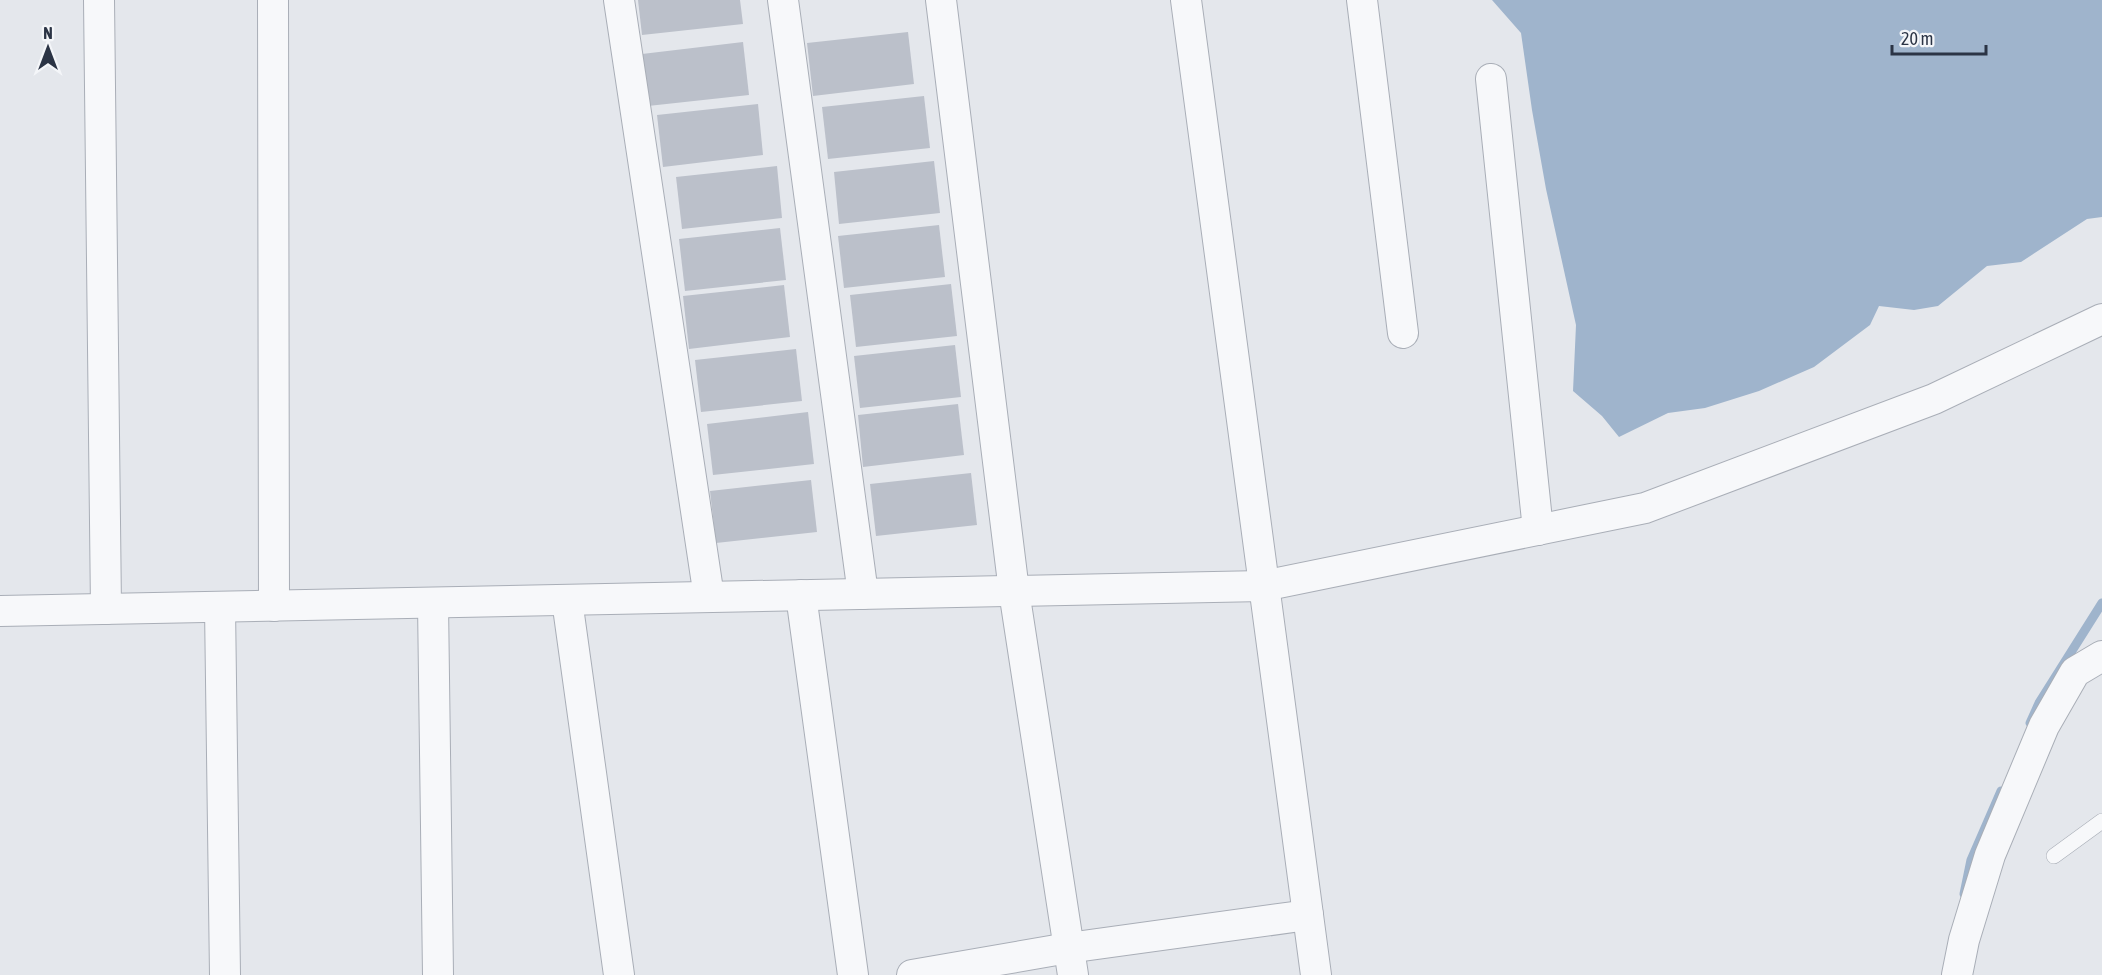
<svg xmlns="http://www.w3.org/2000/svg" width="2102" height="975" viewBox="0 0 2102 975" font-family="'Asap Condensed',sans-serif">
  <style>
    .water { fill: #9fb4cc }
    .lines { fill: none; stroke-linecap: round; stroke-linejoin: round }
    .stream { stroke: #9fb4cc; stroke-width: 9 }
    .building { fill: #bbc0ca }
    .lane-casing { stroke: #a9aeb7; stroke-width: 16 }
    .street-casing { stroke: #a9aeb7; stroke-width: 32 }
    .lane { stroke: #f7f8fa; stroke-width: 15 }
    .street { stroke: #f7f8fa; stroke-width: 30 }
  </style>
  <rect width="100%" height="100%" fill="#e4e7ec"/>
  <!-- water -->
  <path class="water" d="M1492,0h610v217l-15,2 -66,43 -34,4 -49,40 -24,4 -35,-4 -9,19 -56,42 -55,24 -54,17 -37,5 -49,24 -17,-21 -29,-25 3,-66 -30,-136 -14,-79 -11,-77z"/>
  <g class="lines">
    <!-- stream -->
    <g class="stream">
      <path d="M2030,723l9,-20 63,-100"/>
      <path d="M1964,894l7,-34 30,-69"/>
    </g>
  </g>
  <!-- building -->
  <g class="building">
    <path d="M638,0h102l3,24 -101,11z"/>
    <path d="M908,32l6,52 -101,12 -6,-53z"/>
    <path d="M743,42l6,53 -101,11 -6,-52z"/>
    <path d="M924,96l6,52 -102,11 -6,-52z"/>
    <path d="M758,104l5,51 -100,12 -6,-52z"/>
    <path d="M934,161l6,52 -101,11 -5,-52z"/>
    <path d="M777,166l5,52 -100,11 -6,-52z"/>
    <path d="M939,225l6,52 -101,11 -6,-52z"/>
    <path d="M780,228l6,52 -101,11 -6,-52z"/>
    <path d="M951,284l6,52 -101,11 -6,-52z"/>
    <path d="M784,285l6,52 -101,12 -6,-53z"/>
    <path d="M955,345l6,52 -101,11 -6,-52z"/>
    <path d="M796,349l6,52 -101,11 -6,-52z"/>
    <path d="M958,404l6,51 -101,12 -5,-52z"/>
    <path d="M808,412l6,52 -101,11 -6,-51z"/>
    <path d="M971,473l6,52 -101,11 -6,-52z"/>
    <path d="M811,480l6,52 -101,11 -6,-52z"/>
  </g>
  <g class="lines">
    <!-- lane casing -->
    <g class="lane-casing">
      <path id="lane" d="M2054,856l48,-35"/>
    </g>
    <!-- street casing -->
    <g class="street-casing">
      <g id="street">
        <path d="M99,0l7,609"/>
        <path d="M273,0l1,606"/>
        <path d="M619,0l90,597"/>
        <path d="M783,0l80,594"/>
        <path d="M941,0l73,591 59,384"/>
        <path d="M1186,0l130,975"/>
        <path d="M1362,0l41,333"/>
        <path d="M1491,79l47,451"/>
        <path d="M801,595l52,380"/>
        <path d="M567,600l52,375"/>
        <path d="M433,603l5,372"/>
        <path d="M220,607l5,368"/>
        <path d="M0,611l1263,-25 382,-78 289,-109 168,-80"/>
        <path d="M912,975l156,-27 240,-33"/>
        <path d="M1957,975l7,-35 26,-85 54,-129 31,-54 27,-16"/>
      </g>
    </g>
    <!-- lane -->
    <use href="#lane" class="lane"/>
    <!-- street -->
    <use href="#street" class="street"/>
  </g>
  <!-- north arrow -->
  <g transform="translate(48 48)" stroke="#f4f6f9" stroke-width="4.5" paint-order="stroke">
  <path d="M0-4.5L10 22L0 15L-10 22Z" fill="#2b3445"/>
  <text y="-9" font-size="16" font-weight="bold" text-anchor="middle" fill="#2b3445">N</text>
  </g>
  <!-- scale -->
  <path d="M1892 45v9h94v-9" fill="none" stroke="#2b3445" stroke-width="3"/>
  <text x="1901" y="45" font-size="18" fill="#2b3445" stroke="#f4f6f9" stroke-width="4.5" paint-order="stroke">20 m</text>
</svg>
